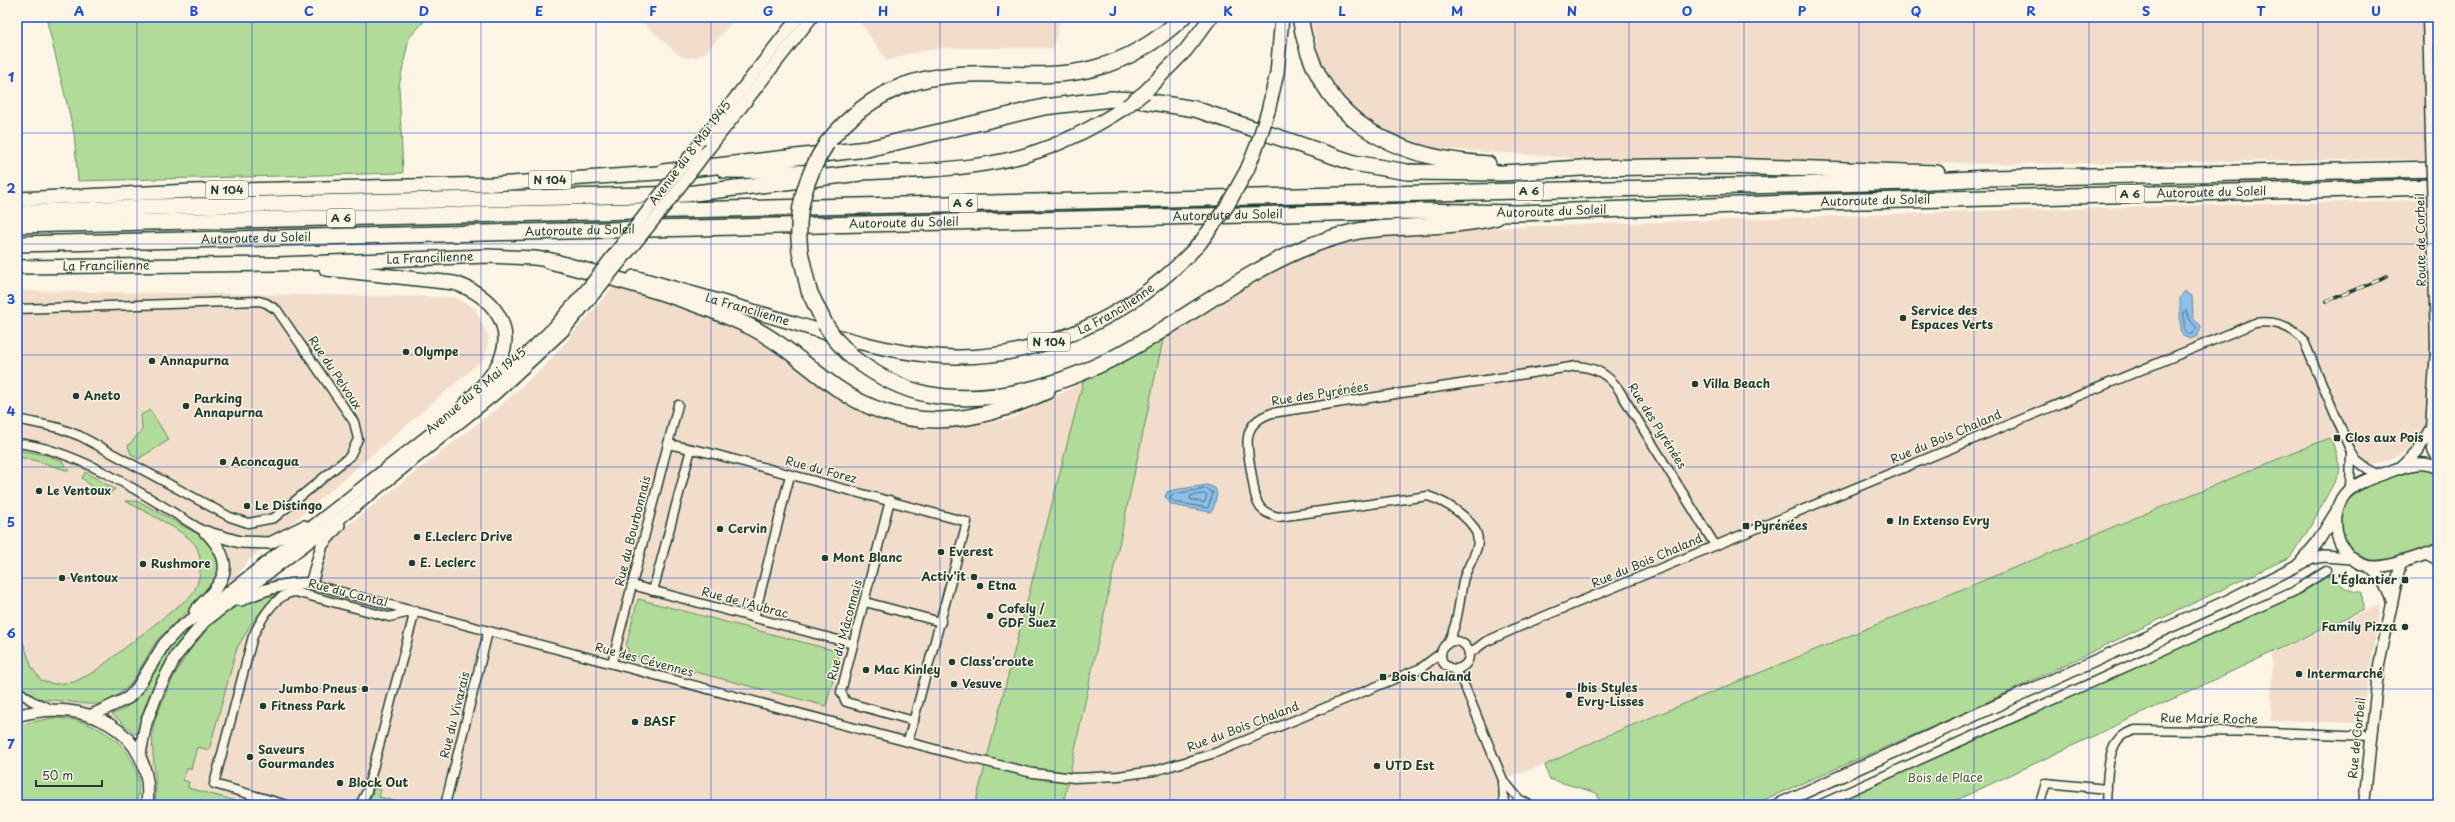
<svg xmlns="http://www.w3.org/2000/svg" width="2455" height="822" viewBox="0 0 2455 822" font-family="'Playpen Sans',sans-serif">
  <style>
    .built { fill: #f1ddca }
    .green { fill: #b0db98; stroke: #688c66 }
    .water { fill: #8ebee9; stroke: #628aa1 }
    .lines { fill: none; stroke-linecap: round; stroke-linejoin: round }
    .shore { stroke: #4b717c; stroke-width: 1 }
    .minor-casing { stroke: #1f3d34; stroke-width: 11 }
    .tertiary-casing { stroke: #1f3d34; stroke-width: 13 }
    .secondary-casing { stroke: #1f3d34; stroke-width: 14 }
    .trunk-casing { stroke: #1f3d34; stroke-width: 16 }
    .motorway-casing { stroke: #1f3d34; stroke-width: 18 }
    .minor { stroke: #fcf5e5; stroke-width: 8 }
    .tertiary { stroke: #fcf5e5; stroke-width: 10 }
    .secondary { stroke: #fcf5e5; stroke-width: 11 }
    .trunk { stroke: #fcf5e5; stroke-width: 13 }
    .motorway { stroke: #fcf5e5; stroke-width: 15 }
    .rail-casing { stroke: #1f3d34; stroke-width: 4 }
    .rail { stroke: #fcf5e5; stroke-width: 2.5; stroke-dasharray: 8; stroke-linecap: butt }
    .tertiary-bridge-casing { stroke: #1f3d34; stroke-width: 13; stroke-linecap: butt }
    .secondary-bridge-casing { stroke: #1f3d34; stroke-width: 14; stroke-linecap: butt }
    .trunk-bridge-casing { stroke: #1f3d34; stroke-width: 16; stroke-linecap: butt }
    .motorway-bridge-casing { stroke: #1f3d34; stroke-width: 18; stroke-linecap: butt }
    .tertiary-bridge { stroke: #fcf5e5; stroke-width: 10 }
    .secondary-bridge { stroke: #fcf5e5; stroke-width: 11 }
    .trunk-bridge { stroke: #fcf5e5; stroke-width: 13 }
    .motorway-bridge { stroke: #fcf5e5; stroke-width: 15 }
    .grid { fill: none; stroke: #1d4ed8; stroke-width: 1; stroke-opacity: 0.55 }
    .poi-dot { fill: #1f3d34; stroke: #fcf5e5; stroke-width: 1.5 }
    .labels { text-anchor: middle; stroke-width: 3; stroke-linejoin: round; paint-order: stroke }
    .shield { fill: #fcf5e5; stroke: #617469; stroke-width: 1 }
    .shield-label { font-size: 11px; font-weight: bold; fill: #1f3d34 }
    .street-label { font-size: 12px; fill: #1f3d34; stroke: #fcf5e5 }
    .poi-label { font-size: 12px; font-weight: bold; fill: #1f3d34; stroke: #fcf5e5; text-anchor: start }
    .park-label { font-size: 12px; fill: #3c5d48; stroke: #fcf5e5 }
    .neatline { fill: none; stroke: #1d4ed8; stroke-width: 1.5 }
    .grid-label { font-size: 13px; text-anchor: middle; font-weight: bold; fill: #1d4ed8 }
  </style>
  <rect width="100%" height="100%" fill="#fcf5e5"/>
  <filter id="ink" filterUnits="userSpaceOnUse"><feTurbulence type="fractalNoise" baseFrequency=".025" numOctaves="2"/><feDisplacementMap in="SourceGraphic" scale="8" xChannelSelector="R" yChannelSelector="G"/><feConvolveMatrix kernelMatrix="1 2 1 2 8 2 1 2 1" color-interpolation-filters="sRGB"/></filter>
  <g filter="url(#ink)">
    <!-- built -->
    <g class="built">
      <path d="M636,17h96l1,4 -27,31 -9,5 -9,1 -9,-3z"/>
      <path d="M857,17h204l-8,31h-113l-32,6 -21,7z"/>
      <path d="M1310,17h1115l4,34 -5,108 -429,5 -272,-6 -137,1 -167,-12 -34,-14 -28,-22 -20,-23 -16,-27z"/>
      <path d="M2428,200l3,164 -6,68 -6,12 -20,11 -25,10 -4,-1 -8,-5 -15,-28 -741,305 -61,29 -42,14 1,26h-440l99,-465 69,-45 63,-35 32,-12 33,-9 96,-10 523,-18z"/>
      <path d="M613,287l48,10 108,46 11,12 55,41 50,25 21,5 22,4 34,-2 51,-10 70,-36 -108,423h-825l-7,-51 6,-30 30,-68 39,-41 36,-18 50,-11 21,-39 14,-15 162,-127 47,-42z"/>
      <path d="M17,291l436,6 22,11 14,30 -4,20 -237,203 -117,156 -101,12 -13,-33z"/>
      <path d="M2381,604l-20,119 -90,-2 1,-67z"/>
    </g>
    <!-- green -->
    <g class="green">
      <path d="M46,17h382l-19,21 -10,48 4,87 -325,8 -4,-48z"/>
      <path d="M1163,340l-100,465h-88l108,-423z"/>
      <path d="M150,410l19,30 -31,19 -7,-5 -3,-8 14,-16 -1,-15z"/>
      <path d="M2329,438l4,6 8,27c-18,29 -30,60 -51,86l-328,157 -210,91h-152l-3,-12 -48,-14 -4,-14 61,-29z"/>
      <path d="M17,450l29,5 16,6 7,10 -32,-10 -20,-4z"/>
      <path d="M2410,469h13l15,5v68l-4,4c-17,4 -46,17 -62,14 -13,-2 -22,-12 -28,-22 -21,-43 39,-58 66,-69z"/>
      <path d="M85,472l30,17 -5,4 -12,-1 -16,-14z"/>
      <path d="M125,501h10l9,3 57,32 18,19 1,18 -13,20 -50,47 -27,45 -17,15 -15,4h-10l-52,-6 -15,-10 -4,-6v-57l15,43 9,12 13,4 20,-2 20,-10 97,-76c9,-12 13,-36 5,-50 -7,-13 -56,-37 -71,-45z"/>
      <path d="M2327,576c15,4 13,15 35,16l1,18 -417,195h-122l462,-207z"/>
      <path d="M270,593l3,5 -22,26 -14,24 -28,102 -12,-3 -6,22 -4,-1 -4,12 6,2 -1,6 64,17h-97c4,-26 -5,-50 -2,-75 1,-11 7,-22 11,-32 15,-36 39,-74 75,-93 10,-5 21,-8 31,-12z"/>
      <path d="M638,599l202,53 -14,54 -196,-51 -4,-9z"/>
      <path d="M195,623c-25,27 -51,73 -57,110l-3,1 -23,-20c26,-8 35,-31 47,-53 9,-15 22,-28 36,-38z"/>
      <path d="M52,718c12,1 25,1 36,6 36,14 57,42 49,81h-120v-80z"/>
      <path d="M374,788l7,2 -2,7 32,8h-43z"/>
    </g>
    <!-- water -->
    <g class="water">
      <path d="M2185,291l7,5 1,22 8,8 -3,10 -8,3 -7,-3 -3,-6v-33z"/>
      <path d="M1207,485l8,3 2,5 -4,17 -3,2 -38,-7 -7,-8 2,-5 6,-2z"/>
    </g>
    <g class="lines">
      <!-- shore -->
      <g class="shore">
        <path d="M2186,310l4,10 7,8 -5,6h-5l-3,-5v-17z"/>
        <path d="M1207,489l6,4 -5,15 -34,-6 -4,-4 4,-4z"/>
        <path d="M1205,494l2,2 -3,7 -14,-4 1,-3z"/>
      </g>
      <!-- minor casing -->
      <g class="minor-casing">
        <g id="minor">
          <path d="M17,309l242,-8 7,2 11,7 77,112 4,17 -8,17 -76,62 -26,5 -18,-6 -150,-81 -21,-8 -42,-9"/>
          <path d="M17,443c64,7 133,56 188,89"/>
          <path d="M668,444l42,9 257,69 -59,219"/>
          <path d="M2350,489l1,-36"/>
          <path d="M890,500l-49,192 5,10 68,19"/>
          <path d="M2425,555l13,6"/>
          <path d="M311,584l646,171 76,18 41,5 44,-2 36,-5 61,-18 206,-85 20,-15"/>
          <path d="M632,585l221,59"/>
          <path d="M653,591l38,-142"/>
          <path d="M865,602l76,20"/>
          <path d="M754,618l36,-143"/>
          <circle cx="1455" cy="655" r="14"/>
          <path d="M1447,644c11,-19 12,-41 16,-63 3,-12 11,-22 14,-34 7,-24 -31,-45 -49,-51l-150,21c-6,-2 -14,-4 -18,-10 -6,-8 -6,-21 -8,-30 -4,-28 -14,-53 20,-64l305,-47c19,2 31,8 42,24l96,155"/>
          <path d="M1469,654l16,-12 38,-17 732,-302c19,-3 34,2 48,16l48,113 6,9 20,15"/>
          <path d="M612,663l66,-258"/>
          <path d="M1454,669l11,18 38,93 16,19 11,6"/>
          <path d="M17,690l15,11 20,8"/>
          <path d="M1503,781l1,24"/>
          <path d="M2040,803l6,-20 61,6"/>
          <path d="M287,805l-73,-21 39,-148c8,-17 22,-42 42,-44l94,25 26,-6 -48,180 -7,14"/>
          <path d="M445,805l43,-173"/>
          <path d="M1819,805l474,-213 33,-21"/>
          <path d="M2106,805c1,-18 0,-59 17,-70 3,-2 8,-3 12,-5l134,2 101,4"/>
        </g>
      </g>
      <!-- tertiary casing -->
      <g class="tertiary-casing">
        <g id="tertiary">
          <path d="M2428,17l3,121"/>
          <path d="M2433,219l3,129 -5,79 2,23 5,8"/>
          <path d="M2403,466l15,-15 11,-20"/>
          <path d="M2368,566l14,13 10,22"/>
          <path d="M2364,805l15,-140 22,-104"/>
        </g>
      </g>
      <!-- secondary casing -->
      <g class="secondary-casing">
        <g id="secondary">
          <path d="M710,147l102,-130"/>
          <path d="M696,148l102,-131"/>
          <path d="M2438,468c-16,-8 -31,-3 -47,3 -15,6 -34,10 -46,23 -21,26 -5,73 31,73 18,-1 45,-11 62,-17"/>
          <path d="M205,532l35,10 30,1 34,-17"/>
          <path d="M2301,562l16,-19 18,-29"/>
          <path d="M241,600c22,-11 45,-18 70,-16l11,-39 17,-20"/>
          <path d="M195,611c28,-29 44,-44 11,-79"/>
          <path d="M17,716c65,-20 139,13 130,89"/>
          <path d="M90,716l38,-18 8,-8 28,-46 14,-15 33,-23 289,-227 54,-52 36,-42"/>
          <path d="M140,754l6,-31 13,-34 17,-33 28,-34 148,-113 143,-115 68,-63 37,-44"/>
          <path d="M1777,805l452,-205 83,-42 12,-2 27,2"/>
        </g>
      </g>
      <!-- trunk casing -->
      <g class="trunk-casing">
        <g id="trunk">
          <path d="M1145,92l41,-42 25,-33"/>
          <path d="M1268,111l9,-38 5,-56"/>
          <path d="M1247,170l11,-27"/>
          <path d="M724,171l96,1"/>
          <path d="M850,173c21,0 43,-2 64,-2 87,-4 140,-17 213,-65"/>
          <path d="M17,199l174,-8 303,-7 178,-12"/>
          <path id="s1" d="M17,267l261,-3 210,-8 46,2 22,3"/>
          <path d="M326,269l128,14c38,11 66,46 42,85 -8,14 -21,26 -32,38"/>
          <path id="s2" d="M634,277c51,14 102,29 153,44 49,15 98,31 149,35 101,8 197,-40 264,-113"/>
        </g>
      </g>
      <!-- motorway casing -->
      <g class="motorway-casing">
        <g id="motorway">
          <path d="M1300,17c16,103 92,142 188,147"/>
          <path d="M827,143c46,-56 95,-71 166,-69 34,1 69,3 102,-6 34,-9 63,-27 88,-51"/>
          <path d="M663,172l204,-23 177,-42 67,-8 28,1 56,9 159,54 53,9 95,1 79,-5 147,-2 209,7"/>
          <path d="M17,213l134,-6 535,-13 174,-21"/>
          <path d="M17,225l1897,-43 74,-4 450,-9"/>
          <path id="s3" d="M17,244l1398,-33 101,2 306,-11 616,-15"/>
          <path d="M800,252l9,39 16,33"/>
          <path d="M547,260c68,19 139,36 204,67 32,16 57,41 86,61 69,48 139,36 210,3"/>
          <path d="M852,357c22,17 46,31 74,37 72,14 152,-14 213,-50 58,-33 110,-75 173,-99 17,-6 35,-13 53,-15 44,-5 89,-2 132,-13"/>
        </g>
      </g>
      <!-- minor -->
      <use href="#minor" class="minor"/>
      <!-- tertiary -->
      <use href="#tertiary" class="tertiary"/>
      <!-- secondary -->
      <use href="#secondary" class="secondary"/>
      <!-- trunk -->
      <use href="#trunk" class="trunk"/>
      <!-- motorway -->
      <use href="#motorway" class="motorway"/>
      <!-- rail casing -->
      <g class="rail-casing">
        <path id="rail" d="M2327,301l60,-24"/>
      </g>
      <!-- rail -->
      <use href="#rail" class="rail"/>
      <!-- tertiary-bridge casing -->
      <g class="tertiary-bridge-casing">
        <path id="tertiary-bridge" d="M2431,138l2,81"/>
      </g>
      <!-- secondary-bridge casing -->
      <g class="secondary-bridge-casing">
        <g id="secondary-bridge">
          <path d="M590,285l106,-137"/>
          <path d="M600,287l67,-83 43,-57"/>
        </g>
      </g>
      <!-- trunk-bridge casing -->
      <g class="trunk-bridge-casing">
        <g id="trunk-bridge">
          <path d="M1127,106l18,-14"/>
          <path d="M1258,143l10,-32"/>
          <path d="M1200,243l27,-37 20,-36"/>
        </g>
      </g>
      <!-- motorway-bridge casing -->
      <g class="motorway-bridge-casing">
        <g id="motorway-bridge">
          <path d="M800,252c-5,-41 5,-75 27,-109"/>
          <path d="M825,324l10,15 17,18"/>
        </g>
      </g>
      <!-- tertiary-bridge -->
      <use href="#tertiary-bridge" class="tertiary-bridge"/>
      <!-- secondary-bridge -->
      <use href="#secondary-bridge" class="secondary-bridge"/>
      <!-- trunk-bridge -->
      <use href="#trunk-bridge" class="trunk-bridge"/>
      <!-- motorway-bridge -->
      <use href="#motorway-bridge" class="motorway-bridge"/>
    </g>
  </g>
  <!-- grid -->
  <path class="grid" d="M137,17v788M252,17v788M366,17v788M481,17v788M596,17v788M711,17v788M826,17v788M940,17v788M1055,17v788M1170,17v788M1285,17v788M1400,17v788M1515,17v788M1629,17v788M1744,17v788M1859,17v788M1974,17v788M2089,17v788M2203,17v788M2318,17v788M17,133h2421M17,244h2421M17,355h2421M17,467h2421M17,578h2421M17,689h2421"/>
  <!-- markers -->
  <g class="poi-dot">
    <circle cx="1903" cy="318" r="4"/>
    <circle cx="406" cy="352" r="4"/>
    <circle cx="152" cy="361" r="4"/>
    <circle cx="1695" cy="384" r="4"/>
    <circle cx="76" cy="396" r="4"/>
    <circle cx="186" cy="406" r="4"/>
    <rect x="2333" y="434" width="8" height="8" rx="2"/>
    <circle cx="223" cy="462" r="4"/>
    <circle cx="39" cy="491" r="4"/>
    <circle cx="247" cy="506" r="4"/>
    <circle cx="1890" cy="521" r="4"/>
    <rect x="1742" y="522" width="8" height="8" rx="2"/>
    <circle cx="720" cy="529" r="4"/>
    <circle cx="417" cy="537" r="4"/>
    <circle cx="941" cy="552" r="4"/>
    <circle cx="825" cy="558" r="4"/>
    <circle cx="412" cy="563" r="4"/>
    <circle cx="143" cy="564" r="4"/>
    <circle cx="974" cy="577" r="4"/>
    <circle cx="62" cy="578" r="4"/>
    <rect x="2401" y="576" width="8" height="8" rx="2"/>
    <circle cx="980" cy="586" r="4"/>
    <circle cx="990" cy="616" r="4"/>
    <circle cx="2405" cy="627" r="4"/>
    <circle cx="952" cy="662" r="4"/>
    <circle cx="866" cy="670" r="4"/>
    <circle cx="2299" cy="674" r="4"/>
    <rect x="1379" y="673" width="8" height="8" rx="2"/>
    <circle cx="954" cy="684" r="4"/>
    <circle cx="365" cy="689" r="4"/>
    <circle cx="1569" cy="695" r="4"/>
    <circle cx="263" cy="706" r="4"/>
    <circle cx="635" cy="722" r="4"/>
    <circle cx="250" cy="757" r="4"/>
    <circle cx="1377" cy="766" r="4"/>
    <circle cx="340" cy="783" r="4"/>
  </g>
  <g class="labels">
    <!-- shield labels -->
    <g class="shield">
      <rect x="529" y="171" width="42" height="18" rx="3"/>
      <rect x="206" y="181" width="42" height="18" rx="3"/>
      <rect x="1515" y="182" width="28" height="18" rx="3"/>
      <rect x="2116" y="185" width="28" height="18" rx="3"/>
      <rect x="949" y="194" width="28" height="18" rx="3"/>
      <rect x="327" y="209" width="28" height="18" rx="3"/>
      <rect x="1028" y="333" width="42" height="18" rx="3"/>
    </g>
    <g class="shield-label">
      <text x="550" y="184">N 104</text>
      <text x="227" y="194">N 104</text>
      <text x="1529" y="195">A 6</text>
      <text x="2130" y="198">A 6</text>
      <text x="963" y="207">A 6</text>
      <text x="341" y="222">A 6</text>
      <text x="1049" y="346">N 104</text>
    </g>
    <!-- street labels -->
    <g class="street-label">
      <text transform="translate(690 153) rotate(-53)" y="4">Avenue du 8 Mai 1945</text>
      <text dy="4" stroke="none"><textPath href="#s3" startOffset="2195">Autoroute du Soleil</textPath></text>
      <text dy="4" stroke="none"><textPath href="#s3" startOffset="1859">Autoroute du Soleil</textPath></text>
      <text dy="4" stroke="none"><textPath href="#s3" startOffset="1535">Autoroute du Soleil</textPath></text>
      <text dy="4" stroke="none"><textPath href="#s3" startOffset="1211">Autoroute du Soleil</textPath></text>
      <text dy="4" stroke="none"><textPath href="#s3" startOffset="887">Autoroute du Soleil</textPath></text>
      <text dy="4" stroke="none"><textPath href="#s3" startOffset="563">Autoroute du Soleil</textPath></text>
      <text dy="4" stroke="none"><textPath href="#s3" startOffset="239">Autoroute du Soleil</textPath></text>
      <text transform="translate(2421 240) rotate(-91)" y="4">Route de Corbeil</text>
      <text dy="4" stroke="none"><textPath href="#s1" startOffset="413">La Francilienne</textPath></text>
      <text dy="4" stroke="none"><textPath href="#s1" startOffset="89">La Francilienne</textPath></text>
      <text dy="4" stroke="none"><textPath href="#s2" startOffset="502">La Francilienne</textPath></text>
      <text dy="4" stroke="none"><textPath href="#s2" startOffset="118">La Francilienne</textPath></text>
      <text transform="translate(335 373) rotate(56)" y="4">Rue du Pelvoux</text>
      <text transform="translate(476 391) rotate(-40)" y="4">Avenue du 8 Mai 1945</text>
      <text transform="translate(1320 394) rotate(-9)" y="4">Rue des Pyrénées</text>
      <text transform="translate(1657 426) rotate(58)" y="4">Rue des Pyrénées</text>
      <text transform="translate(1946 437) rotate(-23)" y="4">Rue du Bois Chaland</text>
      <text transform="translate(821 470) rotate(15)" y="4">Rue du Forez</text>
      <text transform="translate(633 531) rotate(-76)" y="4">Rue du Bourbonnais</text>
      <text transform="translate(1647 561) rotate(-23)" y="4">Rue du Bois Chaland</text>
      <text transform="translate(348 593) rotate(14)" y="4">Rue du Cantal</text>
      <text transform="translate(745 603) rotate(15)" y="4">Rue de l'Aubrac</text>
      <text transform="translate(845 630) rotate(-75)" y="4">Rue du Mâconnais</text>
      <text transform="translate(644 660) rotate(15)" y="4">Rue des Cévennes</text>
      <text transform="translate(455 715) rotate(-76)" y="4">Rue du Vivarais</text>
      <text transform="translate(2209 719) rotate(1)" y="4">Rue Marie Roche</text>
      <text transform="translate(1243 727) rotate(-21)" y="4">Rue du Bois Chaland</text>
      <text transform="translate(2357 738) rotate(-84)" y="4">Rue de Corbeil</text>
    </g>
    <!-- poi labels -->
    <g class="poi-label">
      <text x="1911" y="315">Service des<tspan x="1911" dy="14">Espaces Verts</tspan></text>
      <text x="414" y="356">Olympe</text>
      <text x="160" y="365">Annapurna</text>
      <text x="1703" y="388">Villa Beach</text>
      <text x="84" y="400">Aneto</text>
      <text x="194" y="403">Parking<tspan x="194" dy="14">Annapurna</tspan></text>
      <text x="2345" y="442">Clos aux Pois</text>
      <text x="231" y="466">Aconcagua</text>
      <text x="47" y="495">Le Ventoux</text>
      <text x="255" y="510">Le Distingo</text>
      <text x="1898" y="525">In Extenso Evry</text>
      <text x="1754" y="530">Pyrénées</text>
      <text x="728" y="533">Cervin</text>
      <text x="425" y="541">E.Leclerc Drive</text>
      <text x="949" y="556">Everest</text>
      <text x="833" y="562">Mont Blanc</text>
      <text x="420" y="567">E. Leclerc</text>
      <text x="151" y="568">Rushmore</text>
      <text x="966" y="581" text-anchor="end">Activ'it</text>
      <text x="70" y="582">Ventoux</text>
      <text x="2397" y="584" text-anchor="end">L'Églantier</text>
      <text x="988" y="590">Etna</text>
      <text x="998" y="613">Cofely /<tspan x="998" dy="14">GDF Suez</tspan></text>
      <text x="2397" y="631" text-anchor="end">Family Pizza</text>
      <text x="960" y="666">Class'croute</text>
      <text x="874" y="674">Mac Kinley</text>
      <text x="2307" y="678">Intermarché</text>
      <text x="1391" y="681">Bois Chaland</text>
      <text x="962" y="688">Vesuve</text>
      <text x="1577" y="692">Ibis Styles<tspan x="1577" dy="14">Evry-Lisses</tspan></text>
      <text x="357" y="693" text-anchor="end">Jumbo Pneus</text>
      <text x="271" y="710">Fitness Park</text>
      <text x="643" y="726">BASF</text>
      <text x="258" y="754">Saveurs<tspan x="258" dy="14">Gourmandes</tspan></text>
      <text x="1385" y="770">UTD Est</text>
      <text x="348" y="787">Block Out</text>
    </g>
    <!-- park labels -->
    <g class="park-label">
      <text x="1945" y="782">Bois de Place</text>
    </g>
  </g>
  <!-- margin -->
  <rect width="2455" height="822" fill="none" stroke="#fcf5e5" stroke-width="44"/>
  <!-- scale -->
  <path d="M36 780v6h66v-6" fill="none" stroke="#1f3d34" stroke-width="2"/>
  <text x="42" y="780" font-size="12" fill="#1f3d34" stroke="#fcf5e5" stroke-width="3" paint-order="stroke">50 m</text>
  <rect x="22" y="22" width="2411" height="778" class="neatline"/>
  <g class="grid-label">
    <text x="79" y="16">A</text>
    <text x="194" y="16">B</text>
    <text x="309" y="16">C</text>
    <text x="424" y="16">D</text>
    <text x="539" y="16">E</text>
    <text x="653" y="16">F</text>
    <text x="768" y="16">G</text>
    <text x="883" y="16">H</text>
    <text x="998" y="16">I</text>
    <text x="1113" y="16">J</text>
    <text x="1228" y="16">K</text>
    <text x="1342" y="16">L</text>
    <text x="1457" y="16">M</text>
    <text x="1572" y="16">N</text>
    <text x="1687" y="16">O</text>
    <text x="1802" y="16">P</text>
    <text x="1916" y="16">Q</text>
    <text x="2031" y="16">R</text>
    <text x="2146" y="16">S</text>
    <text x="2261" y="16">T</text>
    <text x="2376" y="16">U</text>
    <text x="11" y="82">1</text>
    <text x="11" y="193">2</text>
    <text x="11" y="304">3</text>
    <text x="11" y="416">4</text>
    <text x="11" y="527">5</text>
    <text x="11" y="638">6</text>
    <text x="11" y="749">7</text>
  </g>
</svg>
